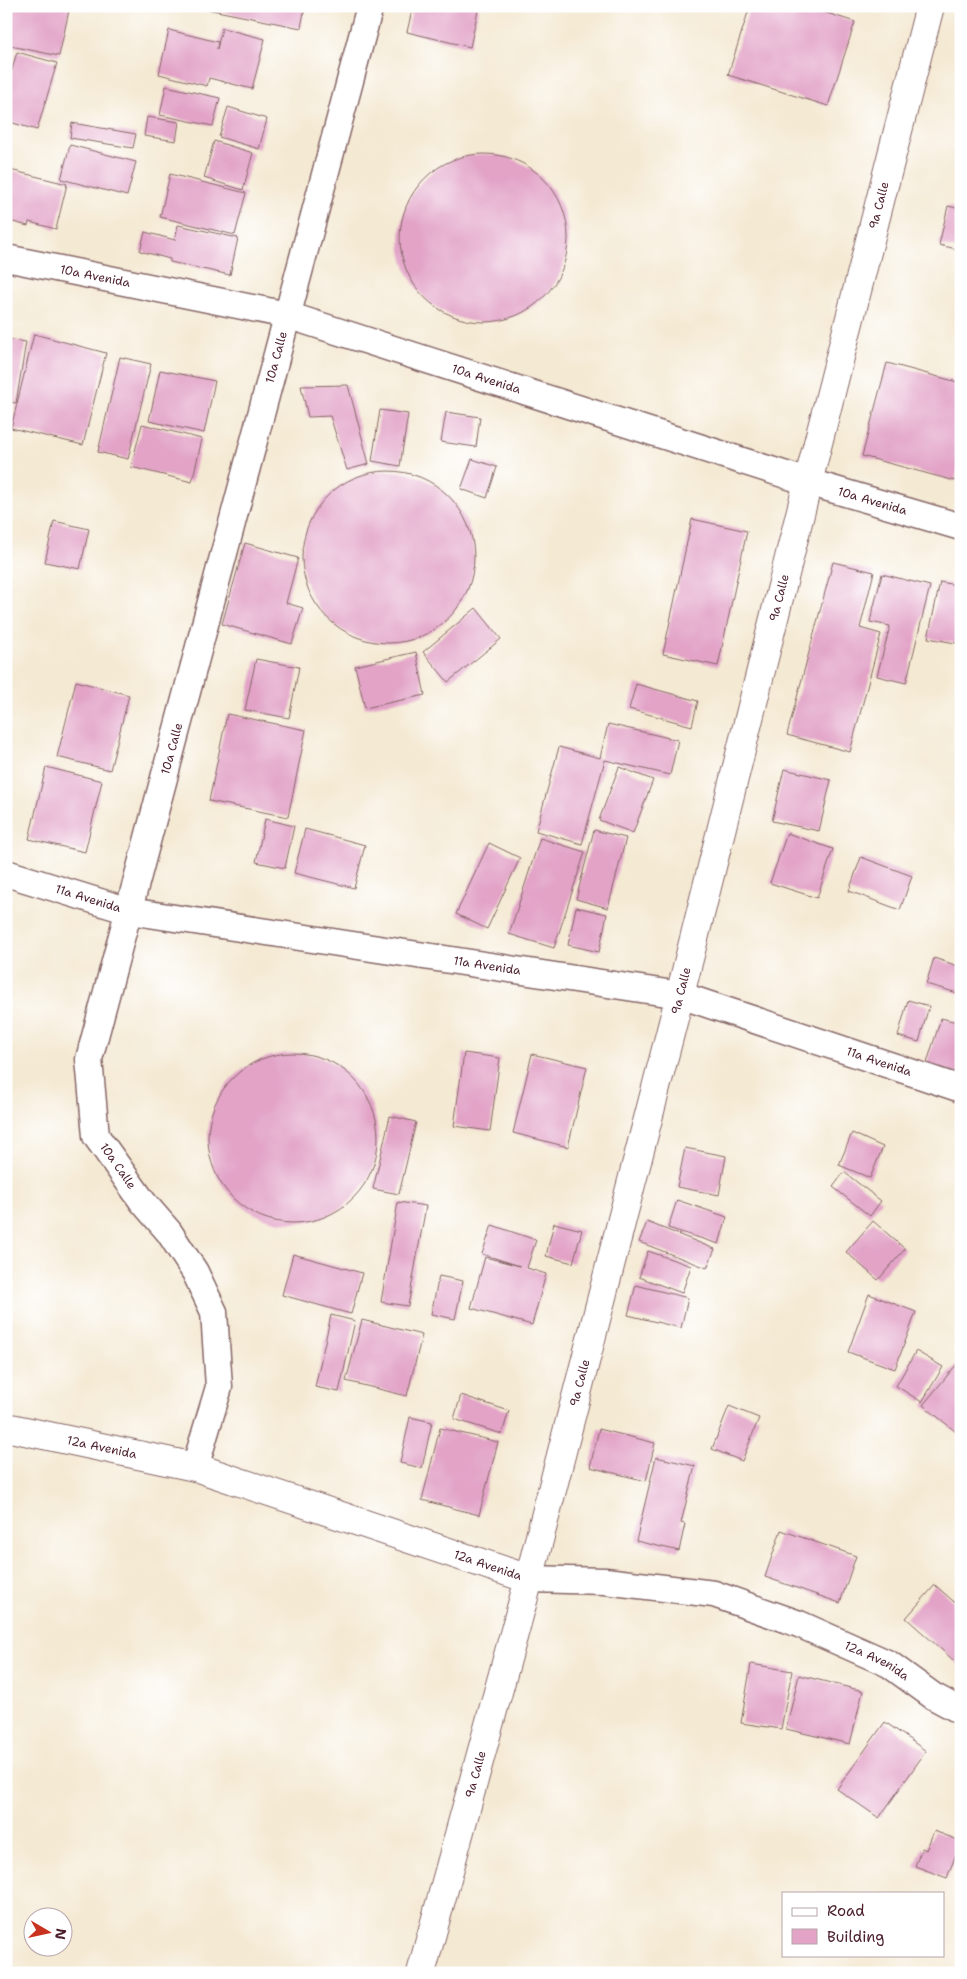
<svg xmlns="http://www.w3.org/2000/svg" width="967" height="1979" viewBox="0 0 967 1979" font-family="'Shantell Sans',sans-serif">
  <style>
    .building { fill: #e2a3c7 }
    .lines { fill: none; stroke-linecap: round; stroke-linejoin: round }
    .street-casing { stroke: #866666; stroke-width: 29 }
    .secondary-casing { stroke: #866666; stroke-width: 30 }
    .street { stroke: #fff; stroke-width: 26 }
    .secondary { stroke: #fff; stroke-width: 28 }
    .labels { text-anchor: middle; stroke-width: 4.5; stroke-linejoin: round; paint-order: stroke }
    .street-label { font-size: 12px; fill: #4a1f2b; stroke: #fff }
  </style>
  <rect width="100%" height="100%" fill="#fff"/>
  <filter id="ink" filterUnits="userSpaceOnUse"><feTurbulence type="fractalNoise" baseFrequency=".02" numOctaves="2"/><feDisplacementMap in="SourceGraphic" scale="10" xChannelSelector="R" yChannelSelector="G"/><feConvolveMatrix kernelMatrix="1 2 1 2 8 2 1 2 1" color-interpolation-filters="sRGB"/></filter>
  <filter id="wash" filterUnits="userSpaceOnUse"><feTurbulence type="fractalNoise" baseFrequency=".0096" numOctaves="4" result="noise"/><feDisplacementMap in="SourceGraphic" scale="20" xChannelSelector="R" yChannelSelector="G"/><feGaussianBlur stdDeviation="1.12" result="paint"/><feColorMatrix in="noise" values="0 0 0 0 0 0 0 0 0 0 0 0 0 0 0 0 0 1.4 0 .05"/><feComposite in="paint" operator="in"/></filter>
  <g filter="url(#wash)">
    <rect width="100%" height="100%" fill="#f4e9d3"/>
    <g id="blocks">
      <!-- building -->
      <g class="building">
        <path d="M8,6h62l-11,50 -53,-11v-28z"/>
        <path d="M202,6h103l-4,22 -99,-20z"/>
        <path d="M413,6h66l-9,41 -63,-15z"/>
        <path d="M750,6h55l50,16 -27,84 -100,-31z"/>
        <path d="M222,28l43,11 -13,50 -43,-11 -2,8 -48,-12 10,-44 49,12 -1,7z"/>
        <path d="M17,52l40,11 -20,67 -31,-9v-30z"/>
        <path d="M166,86l54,12 -7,28 -53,-11z"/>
        <path d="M228,107l39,12 -8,30 -40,-12z"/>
        <path d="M147,117l32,5 -3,19 -32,-5z"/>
        <path d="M72,123l64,11 -3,14 -63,-10z"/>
        <path d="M214,141l39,12 -10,37 -39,-12z"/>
        <path d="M70,145l66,17 -9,34 -66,-17z"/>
        <circle cx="484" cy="238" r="84"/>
        <path d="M6,169l61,15 -11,45 -27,-7 -1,4 -22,-6z"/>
        <path d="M170,174l76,19 -11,42 -75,-18z"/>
        <path d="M948,206l13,3v41l-22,-5z"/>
        <path d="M178,225l60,13 -8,37 -60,-13v-3l-30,-8 5,-19 30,8z"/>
        <path d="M34,334l72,19 -23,92 -72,-17z"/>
        <path d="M6,339l20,3 -10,61 -10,-1z"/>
        <path d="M120,357l31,7 -23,95 -30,-7z"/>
        <path d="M887,363l74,20v76l-6,22 -93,-25z"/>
        <path d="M160,370l55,11 -11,52 -55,-12z"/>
        <path d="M348,385l21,79 -22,6 -17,-54 -22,1 -7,-31z"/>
        <path d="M380,410l28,4 -8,52 -28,-5z"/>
        <path d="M446,412l34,5 -4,30 -35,-5z"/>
        <path d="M142,424l60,15 -10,43 -61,-15z"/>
        <path d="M472,459l25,8 -10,31 -26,-9z"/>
        <circle cx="388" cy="557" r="86"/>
        <path d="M692,519l55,12 -29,135 -55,-12z"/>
        <path d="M54,521l35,8 -9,40 -35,-7z"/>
        <path d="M245,543l53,15 -12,45 17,5 -11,36 -70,-20z"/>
        <path d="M833,562l41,10 -14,56 21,6 -31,118 -63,-17z"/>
        <path d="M882,574l48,12 -24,97 -29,-7 13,-50 -20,-4z"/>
        <path d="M940,582l21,4v58l-33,-6z"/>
        <path d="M476,608l25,31 -53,43 -25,-30z"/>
        <path d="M416,652l9,43 -60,13 -10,-42z"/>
        <path d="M256,659l43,8 -10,51 -44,-8z"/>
        <path d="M76,681l53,14 -19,75 -53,-13z"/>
        <path d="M636,684l62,17 -6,25 -63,-17z"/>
        <path d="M227,714l79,16 -18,87 -79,-16z"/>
        <path d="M608,724l70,16 -8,35 -65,-15 -23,84 -46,-13 23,-84 41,11z"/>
        <path d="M46,767l56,14 -17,71 -56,-13z"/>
        <path d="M619,767l34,13 -20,53 -34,-13z"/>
        <path d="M784,769l47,11 -12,51 -47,-10z"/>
        <path d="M265,819l29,7 -9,42 -29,-6z"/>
        <path d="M305,829l60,16 -11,43 -60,-15z"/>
        <path d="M594,830l32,8 -18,70 -32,-9z"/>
        <path d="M787,833l46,16 -16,49 -47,-15z"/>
        <path d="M540,838l45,14 -31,96 -45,-14z"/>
        <path d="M489,843l31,15 -33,71 -31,-15z"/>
        <path d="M861,857l51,19 -12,34 -51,-19z"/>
        <path d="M576,907l31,7 -8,38 -31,-7z"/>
        <path d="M934,958l27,9v27l-35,-10z"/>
        <path d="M908,1000l21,6 -10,36 -21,-6z"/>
        <path d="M941,1018l20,5v54l-35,-11z"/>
        <circle cx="293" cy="1138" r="85"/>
        <path d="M464,1053l36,5 -10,73 -36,-5z"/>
        <path d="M532,1054l55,13 -19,80 -55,-14z"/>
        <path d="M390,1116l26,6 -17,72 -26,-5z"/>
        <path d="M852,1133l31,14 -13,31 -31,-13z"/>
        <path d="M685,1148l41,8 -7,39 -42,-8z"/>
        <path d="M844,1172l37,29 -11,15 -37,-29z"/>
        <path d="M677,1200l50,17 -8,27 -51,-16z"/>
        <path d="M398,1202l28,4 -18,100 -27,-4z"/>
        <path d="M873,1221l32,28 -27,31 -32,-28z"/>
        <path d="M647,1222l68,27 -8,19 -68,-26z"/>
        <path d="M554,1223l28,7 -9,33 -27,-7z"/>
        <path d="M492,1225l44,15 -9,28 19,6 -14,51 -61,-17 14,-51 35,9 -38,-12z"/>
        <path d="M648,1251l43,15 -9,27 -43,-16z"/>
        <path d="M293,1254l69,19 -11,41 -69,-19z"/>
        <path d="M439,1276l24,5 -8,38 -24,-5z"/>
        <path d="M636,1285l52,13 -7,30 -53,-13z"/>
        <path d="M869,1294l47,18 -21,57 -47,-17z"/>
        <path d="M331,1315l24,6 -16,71 -24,-5z"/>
        <path d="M362,1320l60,15 -15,61 -61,-15z"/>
        <path d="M916,1351l27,16 -21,35 -26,-16z"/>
        <path d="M961,1359v77l-38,-31z"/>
        <path d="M461,1395l48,16 -7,23 -48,-15z"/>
        <path d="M729,1406l30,12 -17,43 -30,-12z"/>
        <path d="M410,1417l22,5 -10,46 -22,-5z"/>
        <path d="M440,1428l58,14 -19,73 -57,-15z"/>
        <path d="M599,1429l56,14 -9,38 -56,-14z"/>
        <path d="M656,1457l39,9 -14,57 4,1 -6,27 -43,-10z"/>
        <path d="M781,1530l75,26 -16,47 -75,-26z"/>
        <path d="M935,1585l26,23v59l-55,-49z"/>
        <path d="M751,1664l41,7 -11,58 -40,-6z"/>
        <path d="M799,1675l64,16 -13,53 -64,-15z"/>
        <path d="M885,1722l41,29 -47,67 -42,-29z"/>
        <path d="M934,1831l27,10 -14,37 -32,-12 7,-18 4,2z"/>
      </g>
    </g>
  </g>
  <g filter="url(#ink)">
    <use href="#blocks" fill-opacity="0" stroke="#866666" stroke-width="1"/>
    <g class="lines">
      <!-- street casing -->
      <g class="street-casing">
        <g id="street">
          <path id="s1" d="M6,258l281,57 521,167 153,45"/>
          <path id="s2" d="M6,873l123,38 551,84 281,94"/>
          <path id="s3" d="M195,1467l24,-80 -5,-75 -19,-40 -26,-40 -26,-30 -47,-66 -7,-77 281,-1053"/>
          <path id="s4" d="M529,1579l76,2 109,13 85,30 90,40 44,32 28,15"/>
        </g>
      </g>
      <!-- secondary casing -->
      <g class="secondary-casing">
        <g id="secondary">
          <path id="s5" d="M6,1427l189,40 334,112"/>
          <path id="s6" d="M421,1973l108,-394 151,-584 128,-513 122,-476"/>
        </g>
      </g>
      <!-- street -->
      <use href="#street" class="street"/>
      <!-- secondary -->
      <use href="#secondary" class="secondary"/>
    </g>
  </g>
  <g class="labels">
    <!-- street labels -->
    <g class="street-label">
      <text dy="4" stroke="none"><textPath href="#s6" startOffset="1826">9a Calle</textPath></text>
      <text dy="4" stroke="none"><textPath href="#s1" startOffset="91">10a Avenida</textPath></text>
      <text dy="4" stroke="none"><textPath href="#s3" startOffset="1175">10a Calle</textPath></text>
      <text dy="4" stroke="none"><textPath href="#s1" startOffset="496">10a Avenida</textPath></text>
      <text dy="4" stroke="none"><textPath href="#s1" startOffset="901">10a Avenida</textPath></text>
      <text dy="4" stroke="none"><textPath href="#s6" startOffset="1421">9a Calle</textPath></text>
      <text dy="4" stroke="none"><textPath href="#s3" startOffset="770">10a Calle</textPath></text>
      <text dy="4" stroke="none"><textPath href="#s2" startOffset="86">11a Avenida</textPath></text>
      <text dy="4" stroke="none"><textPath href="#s2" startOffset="491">11a Avenida</textPath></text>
      <text dy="4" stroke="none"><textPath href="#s6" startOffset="1016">9a Calle</textPath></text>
      <text dy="4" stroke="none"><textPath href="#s2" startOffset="896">11a Avenida</textPath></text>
      <text transform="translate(118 1166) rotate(55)" y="4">10a Calle</text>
      <text dy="4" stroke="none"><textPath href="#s6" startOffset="611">9a Calle</textPath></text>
      <text dy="4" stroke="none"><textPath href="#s5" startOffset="98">12a Avenida</textPath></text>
      <text dy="4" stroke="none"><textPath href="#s5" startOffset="502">12a Avenida</textPath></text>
      <text dy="4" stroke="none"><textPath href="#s4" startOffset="362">12a Avenida</textPath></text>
      <text dy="4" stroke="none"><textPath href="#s6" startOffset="206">9a Calle</textPath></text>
    </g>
  </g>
  <!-- margin -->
  <rect width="967" height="1979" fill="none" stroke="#fff" stroke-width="25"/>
  <!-- legend -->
  <rect x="782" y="1892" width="162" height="65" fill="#ffffff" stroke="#b7a5aa"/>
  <rect x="792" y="1908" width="25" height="8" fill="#ffffff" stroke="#b7a5aa"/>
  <text x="827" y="1916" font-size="15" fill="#4a1f2b">Road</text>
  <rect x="792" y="1929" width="25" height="15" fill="#e2a3c7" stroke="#b7a5aa"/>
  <text x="827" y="1942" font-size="15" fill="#4a1f2b">Building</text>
  <!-- north arrow -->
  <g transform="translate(48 1932) rotate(99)"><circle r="24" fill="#ffffff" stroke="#b7a5aa"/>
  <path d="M0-4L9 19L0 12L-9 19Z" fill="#c8321e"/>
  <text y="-8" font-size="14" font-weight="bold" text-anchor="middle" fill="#4a1f2b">N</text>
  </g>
</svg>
